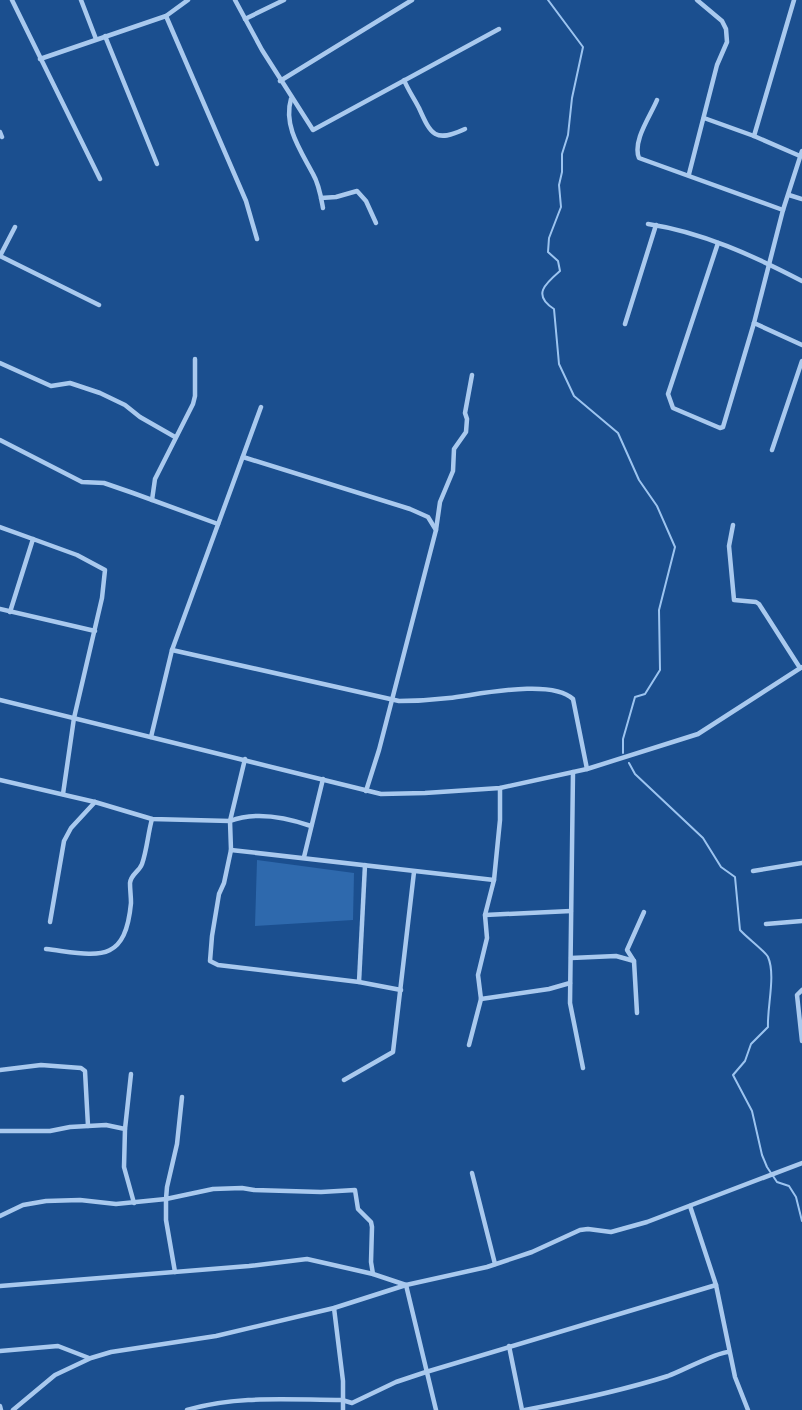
<svg xmlns="http://www.w3.org/2000/svg" width="802" height="1410" viewBox="0 0 802 1410" font-family="'Fira Sans Condensed',sans-serif">
  <style>
    .green { fill: #2e69ad }
    .lines { fill: none; stroke-linecap: round; stroke-linejoin: round }
    .stream { stroke: #9cc4f0; stroke-width: 2 }
    .minor { stroke: #a9c9ee; stroke-width: 4.5 }
  </style>
  <rect width="100%" height="100%" fill="#1b4f8f"/>
  <!-- green -->
  <path class="green" d="M257,860l97,13 -1,47 -98,6z"/>
  <g class="lines">
    <!-- stream -->
    <g class="stream">
      <path d="M548,0l35,47 -11,51 -4,37 -6,19v18l-3,13 2,22 -12,31 -1,14 10,9 2,10c-15,13 -28,24 -6,38l5,55 15,32 44,37 21,47 18,26 18,41 -16,63 1,60 -15,24 -10,3 -12,42v14"/>
      <path d="M629,763l6,11 68,64 18,29 14,10 5,53c6,7 25,21 28,27 8,18 -1,50 0,70l-17,17 -6,17 -12,14 19,36 10,44 5,12 10,15 12,4 7,11 6,24"/>
    </g>
    <!-- minor -->
    <g class="minor">
      <path d="M12,0l88,179"/>
      <path d="M81,0l15,39"/>
      <path d="M235,0l27,50 51,80 186,-101"/>
      <path d="M166,16l80,185 11,38"/>
      <path d="M245,19l39,-19"/>
      <path d="M105,36l52,128"/>
      <path d="M40,59l126,-43 22,-16"/>
      <path d="M404,80c4,10 10,18 15,28 12,27 16,35 46,21"/>
      <path d="M280,81l132,-81"/>
      <path d="M291,99c-8,27 10,52 22,75 6,10 8,23 10,34"/>
      <path d="M657,100c-6,15 -25,41 -18,58l144,52"/>
      <path d="M704,118l50,18 46,20"/>
      <path d="M0,132l2,5"/>
      <path d="M754,136l40,-136"/>
      <path d="M689,174l28,-109 10,-23 -1,-13 -4,-8 -25,-21"/>
      <path d="M789,195l13,4"/>
      <path d="M321,198l15,-1 21,-6 9,10 10,22"/>
      <path d="M648,224c54,8 106,32 154,57"/>
      <path d="M718,243l-50,151 5,14 47,20 3,-1 31,-104 29,-113 19,-59"/>
      <path d="M0,256l99,49"/>
      <path d="M0,256l15,-29"/>
      <path d="M754,323l48,22"/>
      <path d="M625,324l31,-99"/>
      <path d="M0,363l51,23 19,-3 30,10 25,12 15,12 35,20"/>
      <path d="M0,440l82,42 22,1 29,10 85,31"/>
      <path d="M772,450l30,-89"/>
      <path d="M243,457l167,52 18,8 8,13 -57,220 -13,41"/>
      <path d="M152,500l3,-21 38,-75 2,-8v-37"/>
      <path d="M733,525l-4,21 5,54 22,2 3,2 41,64"/>
      <path d="M0,527l33,12"/>
      <path d="M436,530l4,-28 13,-31 1,-22 12,-17 1,-13 -2,-6 7,-38"/>
      <path d="M0,609l95,22"/>
      <path d="M10,612l23,-73 44,16 28,15 -3,28 -28,120 -11,76"/>
      <path d="M172,650l227,51c17,0 33,-1 50,-3 28,-3 102,-20 124,1l14,70"/>
      <path d="M0,700l381,94 44,-1 75,-5 87,-19 111,-35 104,-67"/>
      <path d="M151,737l21,-87 89,-243"/>
      <path d="M245,759l-15,62 1,29 -7,33 -5,11 -7,42 -2,25 8,4 141,17 42,8"/>
      <path d="M573,772l-3,231 13,65"/>
      <path d="M0,780l95,22 57,17 78,2c26,-10 55,-4 81,5"/>
      <path d="M231,850l263,30"/>
      <path d="M304,857l19,-78"/>
      <path d="M753,871l49,-8"/>
      <path d="M485,915l86,-4"/>
      <path d="M50,922l14,-81 7,-13 24,-26"/>
      <path d="M766,924l36,-3"/>
      <path d="M46,949c51,6 79,17 85,-46 0,-7 -1,-13 -1,-20 1,-9 9,-11 12,-19 5,-14 6,-31 10,-45"/>
      <path d="M571,958l45,-2 18,5"/>
      <path d="M359,982l6,-117"/>
      <path d="M802,990l-5,5 5,46"/>
      <path d="M481,999l68,-10 21,-6"/>
      <path d="M637,1013l-3,-52 -7,-11 17,-38"/>
      <path d="M469,1045l12,-46 -3,-24 9,-37 -2,-23 9,-35 6,-60v-32"/>
      <path d="M0,1070l41,-5 40,3 4,3 3,55 18,-1 19,4 -1,38 10,36"/>
      <path d="M344,1080l49,-28 21,-180"/>
      <path d="M182,1097l-5,47 -10,43 -1,12 47,-10 29,-1 12,2 67,2 34,-2 3,19 13,13 1,5 -1,35 2,12"/>
      <path d="M125,1129l6,-55"/>
      <path d="M0,1131h50l20,-4 18,-1"/>
      <path d="M472,1173l23,91"/>
      <path d="M690,1206l26,79 19,92 13,33"/>
      <path d="M0,1216l23,-11 23,-4 34,-1 36,4 50,-5v21l9,52"/>
      <path d="M0,1286l249,-20 58,-7 66,15 33,11 30,125"/>
      <path d="M334,1308l9,73v29"/>
      <path d="M509,1346l13,64"/>
      <path d="M0,1351l58,-5 31,12"/>
      <path d="M0,1406l1,4"/>
      <path d="M13,1410l42,-35 36,-17 20,-6 105,-16 118,-28 72,-23 81,-18 45,-15 48,-22 8,-1 23,3 36,-10 155,-59"/>
      <path d="M187,1410c50,-15 103,-10 155,-10l10,3 44,-21 30,-10 290,-87"/>
      <path d="M525,1410c48,-9 96,-19 143,-34 14,-5 51,-25 61,-24"/>
    </g>
  </g>
</svg>
